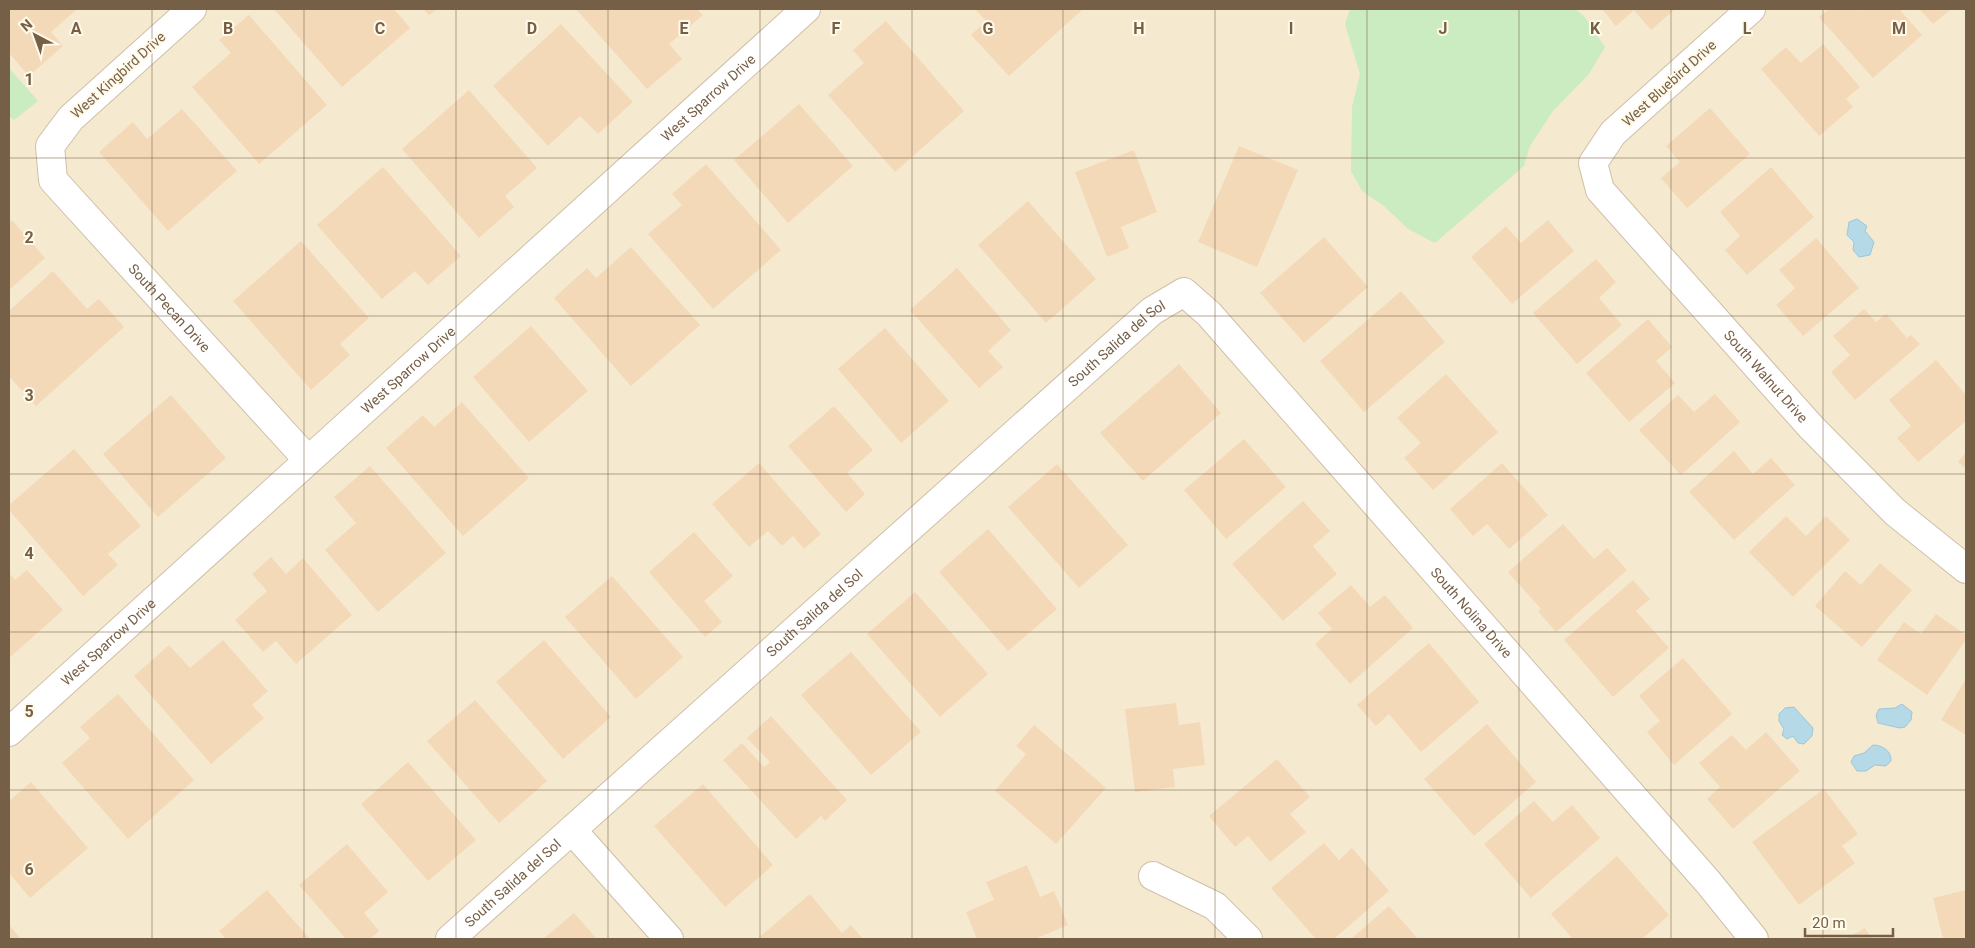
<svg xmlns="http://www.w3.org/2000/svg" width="1975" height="948" viewBox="0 0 1975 948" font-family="Roboto,sans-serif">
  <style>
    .residential { fill: #f5ead0 }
    .green { fill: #cbebc0 }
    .water { fill: #b6d9e7; stroke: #9cc7da }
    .building { fill: #f4d9b9 }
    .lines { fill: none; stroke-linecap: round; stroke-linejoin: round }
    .minor-casing { stroke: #cfbfa8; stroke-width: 30 }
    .minor { stroke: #fff; stroke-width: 28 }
    .grid { fill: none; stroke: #765f47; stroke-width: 1; stroke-opacity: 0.55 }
    .labels { text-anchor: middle; stroke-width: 4; stroke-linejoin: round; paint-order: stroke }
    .street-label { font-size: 14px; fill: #765f47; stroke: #fffae9 }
    .grid-label { font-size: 16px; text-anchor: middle; font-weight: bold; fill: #765f47; stroke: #fffae9; stroke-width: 4; stroke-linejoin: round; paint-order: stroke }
  </style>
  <rect width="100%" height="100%" fill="#fdf7e2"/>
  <!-- residential -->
  <rect class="residential" x="9" y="9" width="1957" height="930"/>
  <!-- green -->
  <g class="green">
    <path d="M1350,9h225l9,7 21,31 -16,27 -36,37 -23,35 -6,20 -89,77 -27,-14 -24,-23 -22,-15 -11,-20 1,-64 8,-33 -15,-50z"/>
    <path d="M9,68l29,33 -24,19 -5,-4z"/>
  </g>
  <!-- water -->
  <g class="water">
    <path d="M1857,219l10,7 -2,5 9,11 -4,13 -11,2 -6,-7 1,-8 -7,-7 2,-13z"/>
    <path d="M1902,704l10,8 -1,8 -6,7 -5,1 -22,-5 -2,-8 3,-6 16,-1z"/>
    <path d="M1794,707l19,21 -1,8 -8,8 -6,-1 -5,-7 -6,3 -5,-4 2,-6 -5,-8v-7l6,-6z"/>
    <path d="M1873,745c9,0 19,6 18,16l-5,5 -11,-1 -9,6h-9l-6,-9 3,-6 10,-3z"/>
  </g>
  <!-- building -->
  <g class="building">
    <path d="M9,9h68l-26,23 12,14 -34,30 -20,-23z"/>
    <path d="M274,9h120l16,19 -68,59z"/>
    <path d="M423,9h14l-8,6z"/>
    <path d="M576,9h121l6,6 -34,29 13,15 -35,30z"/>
    <path d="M975,9h106l1,1 -73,66 -38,-41 15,-14z"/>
    <path d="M1602,9h73l-24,21 -17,-20 -18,16z"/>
    <path d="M1829,9h28l2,2 3,-2h37l23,26 -49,43 -54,-61z"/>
    <path d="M1919,9h32l-18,15z"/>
    <path d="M249,15l78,90 -68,59 -67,-77 39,-34 -12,-13z"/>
    <path d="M886,21l78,90 -69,61 -67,-77 36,-32 -11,-13z"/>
    <path d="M561,24l72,78 -35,32 -18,-18 -32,30 -55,-60z"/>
    <path d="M1823,44l37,43 -14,12 7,8 -34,29 -58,-67 25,-22 15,16z"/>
    <path d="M469,90l68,78 -32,28 9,11 -35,31 -77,-89z"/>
    <path d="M799,104l54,62 -65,57 -54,-63z"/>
    <path d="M1710,108l40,46 -63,54 -26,-30 19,-16 -14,-16z"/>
    <path d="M182,109l55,62 -69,60 -69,-79 34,-30 14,17z"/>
    <path d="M1239,146l59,24 -41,97 -59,-25z"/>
    <path d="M1134,150l23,62 -36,15 8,21 -22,9 -32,-85z"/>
    <path d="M706,164l75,86 -68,59 -65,-75 34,-29 -10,-11z"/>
    <path d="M383,167l78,89 -33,29 -13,-14 -33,28 -65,-74z"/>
    <path d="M1771,167l43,50 -67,58 -22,-25 15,-14 -20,-24z"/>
    <path d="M1028,201l68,78 -50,44 -68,-78z"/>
    <path d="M12,220l33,38 -36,32v-67z"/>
    <path d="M1548,220l26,31 -62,53 -41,-47 35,-31 15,17z"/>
    <path d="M1324,237l44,50 -64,56 -44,-50z"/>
    <path d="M1816,238l43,50 -56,48 -27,-31 19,-17 -16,-18z"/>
    <path d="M301,241l68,77 -29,26 10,11 -39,35 -78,-89z"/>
    <path d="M631,247l69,78 -69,61 -77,-88 33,-30 9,10z"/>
    <path d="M1596,259l20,23 -17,16 23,27 -45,39 -44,-51z"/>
    <path d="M957,268l54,62 -23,21 15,16 -24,21 -69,-78z"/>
    <path d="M53,271l34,38 12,-10 25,28 -88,79 -27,-30v-65z"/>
    <path d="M1401,291l44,51 -81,70 -44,-51z"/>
    <path d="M1864,309l12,13 10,-8 21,24 4,-3 9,9 -65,56 -24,-28 19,-17 -17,-19z"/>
    <path d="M1648,319l24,28 -16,14 19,22 -46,39 -43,-49z"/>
    <path d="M531,326l57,65 -59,51 -56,-65z"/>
    <path d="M885,328l64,73 -48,42 -63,-74z"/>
    <path d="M1936,360l30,35v26l-48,41 -21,-24 14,-12 -22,-26z"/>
    <path d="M1179,364l42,49 -78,68 -43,-48z"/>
    <path d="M1446,374l52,58 -65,58 -29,-32 17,-15 -24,-25z"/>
    <path d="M1715,394l25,28 -59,53 -42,-45 39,-35 16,17z"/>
    <path d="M171,395l55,63 -68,59 -55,-63z"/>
    <path d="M462,402l67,76 -66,58 -77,-88 37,-33 11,12z"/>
    <path d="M834,406l39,44 -26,23 18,21 -19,18 -58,-66z"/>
    <path d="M1244,439l42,48 -60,52 -42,-49z"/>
    <path d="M74,449l67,77 -33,28 10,11 -35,31 -74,-86v-5z"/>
    <path d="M1734,451l19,23 18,-16 24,27 -61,55 -45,-48z"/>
    <path d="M1966,452v17l-8,-7z"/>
    <path d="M759,463l62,71 -17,15 -11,-13 -11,10 -14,-15 -19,16 -37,-43z"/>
    <path d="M1502,463l46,52 -39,34 -22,-25 -14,12 -23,-27z"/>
    <path d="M1057,464l71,81 -49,43 -71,-81z"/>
    <path d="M370,466l76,87 -68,59 -53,-62 31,-27 -22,-26z"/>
    <path d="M1303,501l27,30 -17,15 24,28 -54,47 -51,-57z"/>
    <path d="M1786,516l20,20 20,-20 24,24 -57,57 -44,-45z"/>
    <path d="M1563,524l31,35 13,-11 20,22 -71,62 -18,-21 3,-2 -33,-37z"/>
    <path d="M988,529l69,80 -49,42 -69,-79z"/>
    <path d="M694,532l39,44 -29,25 18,21 -17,15 -56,-65z"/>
    <path d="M271,557l15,17 17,-16 49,57 -56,49 -20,-23 -13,11 -28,-32 32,-29 -15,-17z"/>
    <path d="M1880,563l32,27 -50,57 -47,-41 30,-35 16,14z"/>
    <path d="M27,570l36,40 -54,48v-85l6,7z"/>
    <path d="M612,576l71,81 -47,42 -71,-82z"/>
    <path d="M1633,580l17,19 -14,12 33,37 -56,49 -49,-57z"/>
    <path d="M1351,585l19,22 15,-12 28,33 -63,56 -35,-40 17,-15 -14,-16z"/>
    <path d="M915,592l73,82 -48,43 -73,-83z"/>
    <path d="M1936,614l30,21v5l-39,55 -50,-35 27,-38 17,12z"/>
    <path d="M223,640l45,51 -16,14 12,13 -53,46 -77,-88 35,-31 21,23z"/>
    <path d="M544,640l67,77 -48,42 -67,-77z"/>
    <path d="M1429,643l50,59 -58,50 -32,-38 -13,12 -19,-21z"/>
    <path d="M851,652l70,80 -50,43 -70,-80z"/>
    <path d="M1683,658l49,56 -58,51 -27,-33 13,-11 -21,-25z"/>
    <path d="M1966,679v56l-25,-15z"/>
    <path d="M118,694l76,86 -66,59 -66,-76 28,-25 -10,-11z"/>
    <path d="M475,700l72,81 -48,42 -72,-82z"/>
    <path d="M1176,703l3,22 21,-3 5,43 -32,4 2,18 -40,5 -10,-83z"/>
    <path d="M771,716l76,84 -22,21 -4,-5 -25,23 -73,-79 19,-17 22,24 6,-5 -23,-24z"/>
    <path d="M1487,724l49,58 -62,54 -50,-57z"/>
    <path d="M1034,725l72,63 -50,56 -61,-53 31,-37 -10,-8z"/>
    <path d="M1766,732l34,39 -67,58 -26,-30 13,-12 -21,-24 33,-28 14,15z"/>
    <path d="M1277,759l33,38 -20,17 16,18 -36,30 -22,-26 -13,11 -26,-31z"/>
    <path d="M408,762l68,78 -48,41 -67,-77z"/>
    <path d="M31,782l57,66 -58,50 -21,-25v-72z"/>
    <path d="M703,784l70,81 -48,42 -71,-81z"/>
    <path d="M1824,789l34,45 -16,12 13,17 -56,42 -47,-63z"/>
    <path d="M1534,801l19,21 19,-17 28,33 -69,60 -47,-54z"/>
    <path d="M1324,843l15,17 13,-12 37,43 -55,48h-18l-45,-51z"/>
    <path d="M347,844l41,48 -24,21 15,18 -9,8h-24l-47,-54z"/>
    <path d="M1617,856l52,59 -27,24h-69l-22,-25z"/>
    <path d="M1027,865l13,32 14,-6 14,34 -33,14h-58l-11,-27 28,-12 -8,-18z"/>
    <path d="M267,890l43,49h-84l-7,-8z"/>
    <path d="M1966,890v49h-23l-10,-41z"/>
    <path d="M810,894l32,39 9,-8 12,14h-106z"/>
    <path d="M1389,906l29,33h-67z"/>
    <path d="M574,913l23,26h-54z"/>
    <path d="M10,926l11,13h-12z"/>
    <path d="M1865,928l7,11h-27z"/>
  </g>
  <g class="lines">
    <!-- minor casing -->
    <g class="minor-casing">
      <g id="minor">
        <path id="s1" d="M192,9l-121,109 -21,28 3,34 255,280"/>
        <path id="s2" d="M1751,9l-138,124 -20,30 7,27 211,237 84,85 71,57"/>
        <path id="s3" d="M9,732l797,-723"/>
        <path d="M572,830l97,109"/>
        <path d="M1153,876l62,30 33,33"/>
        <path id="s4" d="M450,939l702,-628 32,-19 25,22 499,568 46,57"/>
      </g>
    </g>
    <!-- minor -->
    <use href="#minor" class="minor"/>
  </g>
  <!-- grid -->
  <path class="grid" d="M152,9v930M304,9v930M456,9v930M608,9v930M760,9v930M912,9v930M1063,9v930M1215,9v930M1367,9v930M1519,9v930M1671,9v930M1823,9v930M9,158h1957M9,316h1957M9,474h1957M9,632h1957M9,790h1957"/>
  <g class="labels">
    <!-- street labels -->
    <g class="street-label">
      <text transform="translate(118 75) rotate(-42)" y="5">West Kingbird Drive</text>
      <text transform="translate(1669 83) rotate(-42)" y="5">West Bluebird Drive</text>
      <text dy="5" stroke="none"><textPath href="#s3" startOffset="944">West Sparrow Drive</textPath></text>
      <text dy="5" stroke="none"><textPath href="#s1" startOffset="405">South Pecan Drive</textPath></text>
      <text dy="5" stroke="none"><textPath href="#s4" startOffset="894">South Salida del Sol</textPath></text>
      <text dy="5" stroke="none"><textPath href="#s3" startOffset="539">West Sparrow Drive</textPath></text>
      <text dy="5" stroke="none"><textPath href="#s2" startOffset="499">South Walnut Drive</textPath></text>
      <text dy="5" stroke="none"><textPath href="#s4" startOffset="489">South Salida del Sol</textPath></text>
      <text dy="5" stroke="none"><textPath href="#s4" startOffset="1410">South Nolina Drive</textPath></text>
      <text dy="5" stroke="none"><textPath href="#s3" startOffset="134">West Sparrow Drive</textPath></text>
      <text dy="5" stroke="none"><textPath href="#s4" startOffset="84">South Salida del Sol</textPath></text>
    </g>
  </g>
  <g class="grid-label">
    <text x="76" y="34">A</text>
    <text x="228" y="34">B</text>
    <text x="380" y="34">C</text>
    <text x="532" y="34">D</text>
    <text x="684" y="34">E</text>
    <text x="836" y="34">F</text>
    <text x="988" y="34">G</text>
    <text x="1139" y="34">H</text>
    <text x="1291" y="34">I</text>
    <text x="1443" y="34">J</text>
    <text x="1595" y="34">K</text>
    <text x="1747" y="34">L</text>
    <text x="1899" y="34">M</text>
    <text x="29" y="85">1</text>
    <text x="29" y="243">2</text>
    <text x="29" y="401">3</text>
    <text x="29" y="559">4</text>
    <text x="29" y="717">5</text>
    <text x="29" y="875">6</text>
  </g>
  <!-- border -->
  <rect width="1975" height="948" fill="none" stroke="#765f47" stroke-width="20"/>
  <!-- north arrow -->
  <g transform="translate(35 35) rotate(319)" stroke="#fffae9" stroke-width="4" paint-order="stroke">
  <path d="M0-4L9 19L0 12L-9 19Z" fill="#765f47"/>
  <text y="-8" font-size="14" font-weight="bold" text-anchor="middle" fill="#765f47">N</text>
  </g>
  <!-- scale -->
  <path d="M1805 928v8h88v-8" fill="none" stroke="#765f47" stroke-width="2.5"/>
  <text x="1812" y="928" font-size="15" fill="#765f47" stroke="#fffae9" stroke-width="4" paint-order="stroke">20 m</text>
</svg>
